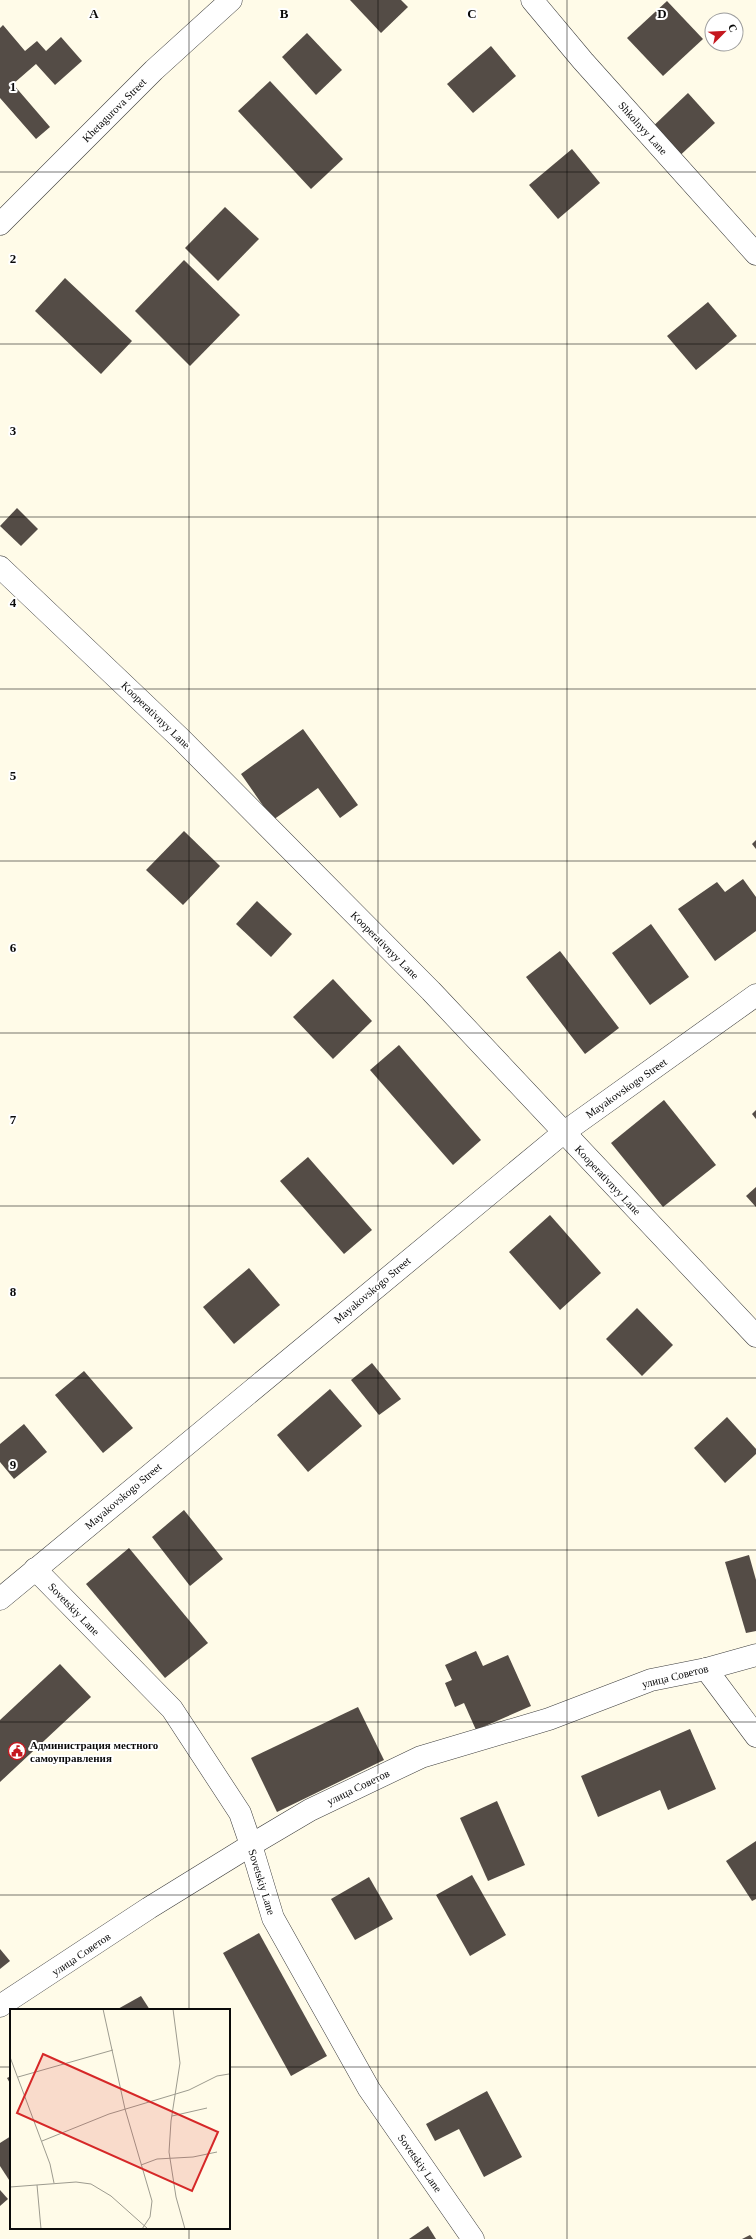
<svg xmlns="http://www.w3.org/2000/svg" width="756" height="2239" viewBox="0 0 756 2239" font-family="Georgia,serif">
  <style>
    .building { fill: #544c46 }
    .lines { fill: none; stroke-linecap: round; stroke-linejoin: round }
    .minor-casing { stroke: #3d3d3d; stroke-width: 23 }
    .tertiary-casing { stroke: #3d3d3d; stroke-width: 23 }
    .minor { stroke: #fff; stroke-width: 22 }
    .tertiary { stroke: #fff; stroke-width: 22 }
    .grid { fill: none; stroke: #0a0a0a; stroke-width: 1; stroke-opacity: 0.55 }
    .labels { text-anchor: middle; stroke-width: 4; stroke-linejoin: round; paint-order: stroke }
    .street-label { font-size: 11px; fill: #0a0a0a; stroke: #fff }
    .poi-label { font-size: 11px; font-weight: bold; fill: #0a0a0a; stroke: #fff; text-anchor: start }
    .inset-road { fill: none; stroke: #9d9b8f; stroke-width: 1 }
    .view { fill: #d62828; fill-opacity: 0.15; stroke: #d62828; stroke-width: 2 }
    .inset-edge { fill: none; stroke: #0a0a0a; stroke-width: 2 }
    .grid-label { font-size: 13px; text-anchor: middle; font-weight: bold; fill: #0a0a0a; stroke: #fff; stroke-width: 4; stroke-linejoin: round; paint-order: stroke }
  </style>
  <rect width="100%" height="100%" fill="#fffbe8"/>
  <!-- building -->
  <g class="building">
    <path d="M350,0h51l7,7 -27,26z"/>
    <path d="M667,1l36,38 -40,37 -36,-38z"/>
    <path d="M3,25l22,26 12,-10 9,10 15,-14 21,24 -27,24 -19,-21 -23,20 37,43 -14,12 -36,-41v-70z"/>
    <path d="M307,33l35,37 -26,25 -34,-38z"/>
    <path d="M491,46l25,30 -43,37 -26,-29z"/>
    <path d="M270,81l73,78 -32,30 -73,-78z"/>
    <path d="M688,93l27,30 -41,38 -27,-29z"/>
    <path d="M572,149l28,34 -42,36 -29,-34z"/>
    <path d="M225,207l34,32 -41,42 -33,-33z"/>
    <path d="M184,260l56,55 -50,51 -55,-55z"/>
    <path d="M65,278l67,63 -31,33 -66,-63z"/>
    <path d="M708,302l29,34 -41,34 -29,-34z"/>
    <path d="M17,508l21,21 -17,17 -21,-20z"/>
    <path d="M303,729l55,76 -18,13 -22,-30 -45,32 -32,-46z"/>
    <path d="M184,831l36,35 -37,39 -37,-35z"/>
    <path d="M756,840v9l-4,-5z"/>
    <path d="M743,879l13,18v34l-41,30 -37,-52 39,-27 8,10z"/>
    <path d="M257,901l35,33 -21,23 -35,-33z"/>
    <path d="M651,924l38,53 -39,28 -38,-52z"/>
    <path d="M560,951l59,77 -34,26 -59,-77z"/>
    <path d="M333,979l39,42 -39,38 -40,-42z"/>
    <path d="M399,1045l82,95 -28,25 -83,-95z"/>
    <path d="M664,1100l52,65 -53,42 -52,-64z"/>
    <path d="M756,1110v9l-4,-5z"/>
    <path d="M308,1157l64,73 -28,24 -64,-73z"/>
    <path d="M756,1187v20l-10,-11z"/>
    <path d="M550,1215l51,58 -41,37 -51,-58z"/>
    <path d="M249,1268l31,37 -46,39 -31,-37z"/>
    <path d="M637,1308l36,37 -31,31 -36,-37z"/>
    <path d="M372,1363l29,36 -22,16 -28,-35z"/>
    <path d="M84,1371l49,57 -30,25 -48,-58z"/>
    <path d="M330,1389l32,37 -54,46 -31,-37z"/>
    <path d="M727,1417l29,32v5l-31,29 -31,-35z"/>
    <path d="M24,1424l23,28 -33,27 -14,-17v-18z"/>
    <path d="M184,1510l39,49 -33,27 -38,-49z"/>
    <path d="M129,1548l79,95 -43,35 -79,-94z"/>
    <path d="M749,1555l7,25v51l-10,2 -21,-71z"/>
    <path d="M476,1651l7,15 25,-11 23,51 -55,24 -12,-27 -9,4 -10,-24 7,-3 -7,-15z"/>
    <path d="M60,1664l31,33 -91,85v-62z"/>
    <path d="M358,1707l26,53 -107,52 -26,-54z"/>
    <path d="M690,1729l26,60 -48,21 -8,-20 -62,27 -17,-41z"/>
    <path d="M497,1801l28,64 -37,16 -28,-63z"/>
    <path d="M756,1841v58l-4,2 -26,-40z"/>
    <path d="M472,1875l34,60 -36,21 -34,-61z"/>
    <path d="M369,1877l24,42 -38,21 -24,-41z"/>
    <path d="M259,1933l68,123 -36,20 -68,-123z"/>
    <path d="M0,1949l10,12 -10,8z"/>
    <path d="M141,1996l9,14h-34z"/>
    <path d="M11,2076v9l-4,-7z"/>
    <path d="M487,2091l35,66 -38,20 -25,-48 -24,12 -9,-17z"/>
    <path d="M11,2136v47l-11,-17v-23z"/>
    <path d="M0,2190l8,9 -8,7z"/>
    <path d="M428,2226l8,13h-27z"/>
    <path d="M750,2235l3,4h-11z"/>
  </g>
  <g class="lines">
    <!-- minor casing -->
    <g class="minor-casing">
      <g id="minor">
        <path d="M532,0l51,61 173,193"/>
        <path d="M0,224l154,-154 77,-70"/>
        <path d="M0,567l181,172 250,252 325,345"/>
        <path d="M35,1569l137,140 68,104 11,32 22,73 96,171 104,150"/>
        <path d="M706,1669l50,67"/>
        <path d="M0,2006l149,-98 102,-63 59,-35 111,-53 128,-38 102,-39 55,-11 50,-14"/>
      </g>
    </g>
    <!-- tertiary casing -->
    <g class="tertiary-casing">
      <path id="tertiary" d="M0,1599l563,-466 193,-138"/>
    </g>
    <!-- minor -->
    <use href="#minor" class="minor"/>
    <!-- tertiary -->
    <use href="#tertiary" class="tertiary"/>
  </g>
  <!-- grid -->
  <path class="grid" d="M189,0v2010M378,0v2239M567,0v2239M0,172h756M0,344h756M0,517h756M0,689h756M0,861h756M0,1033h756M0,1206h756M0,1378h756M0,1550h756M0,1722h756M0,1895h756M0,2067h11M229,2067h527M189,2228v11"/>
  <!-- icons -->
  <defs>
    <g id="civic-ring" transform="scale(0.9)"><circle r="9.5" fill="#fff" stroke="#c5181f" stroke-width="1.5"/><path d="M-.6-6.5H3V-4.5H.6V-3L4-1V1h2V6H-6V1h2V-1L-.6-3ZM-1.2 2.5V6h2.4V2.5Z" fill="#c5181f"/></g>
  </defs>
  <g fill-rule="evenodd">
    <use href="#civic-ring" x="17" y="1751"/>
  </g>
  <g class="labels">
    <!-- street labels -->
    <g class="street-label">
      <text transform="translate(114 110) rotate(-45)" y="4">Khetagurova Street</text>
      <text transform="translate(643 128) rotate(48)" y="4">Shkolnyy Lane</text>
      <text transform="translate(156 715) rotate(44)" y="4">Kooperativnyy Lane</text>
      <text transform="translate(385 945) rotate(45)" y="4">Kooperativnyy Lane</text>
      <text transform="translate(626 1088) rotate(-35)" y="4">Mayakovskogo Street</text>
      <text transform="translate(608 1180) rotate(47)" y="4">Kooperativnyy Lane</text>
      <text transform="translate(372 1290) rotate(-40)" y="4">Mayakovskogo Street</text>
      <text transform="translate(123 1496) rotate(-40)" y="4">Mayakovskogo Street</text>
      <text transform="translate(74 1609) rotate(46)" y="4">Sovetskiy Lane</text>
      <text transform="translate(675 1676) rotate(-14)" y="4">улица Советов</text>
      <text transform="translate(358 1787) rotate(-26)" y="4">улица Советов</text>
      <text transform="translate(262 1882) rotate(73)" y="4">Sovetskiy Lane</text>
      <text transform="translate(81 1954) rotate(-34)" y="4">улица Советов</text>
      <text transform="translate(420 2163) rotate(55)" y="4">Sovetskiy Lane</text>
    </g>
    <!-- poi labels -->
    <g class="poi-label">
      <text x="30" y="1749">Администрация местного<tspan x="30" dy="13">самоуправления</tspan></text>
    </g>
  </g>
  <!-- overview -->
  <g transform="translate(10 2009)">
    <rect width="220" height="220" fill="#fffbe8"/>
    <path class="inset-road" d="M93,0l22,100 27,92 -2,16 -8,12M163,0l7,54 -9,58 -2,31 7,45 9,32M0,48l40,107 4,19M220,62v13M8,68l95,-27M162,107l35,-8M32,132l67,-27 80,-24 28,-14 12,-2M131,156l16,-6 36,-2 24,-5M27,176l4,44M0,178l66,-5 15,2 20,12 37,33"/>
    <path class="view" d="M33,45l175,78 -26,59 -175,-78z"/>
    <rect width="220" height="220" class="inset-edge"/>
  </g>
  <g class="grid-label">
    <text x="94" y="18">A</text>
    <text x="284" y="18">B</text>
    <text x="472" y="18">C</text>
    <text x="662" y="18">D</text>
    <text x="13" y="91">1</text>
    <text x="13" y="263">2</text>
    <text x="13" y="435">3</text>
    <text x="13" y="607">4</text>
    <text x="13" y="780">5</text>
    <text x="13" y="952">6</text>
    <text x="13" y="1124">7</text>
    <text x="13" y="1296">8</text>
    <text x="13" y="1469">9</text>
  </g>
  <!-- north arrow -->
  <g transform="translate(724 32) rotate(66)"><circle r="19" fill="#ffffff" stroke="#9d9d9d"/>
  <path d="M0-3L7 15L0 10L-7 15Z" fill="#c5181f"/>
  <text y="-6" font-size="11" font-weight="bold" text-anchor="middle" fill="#0a0a0a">С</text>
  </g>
</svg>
